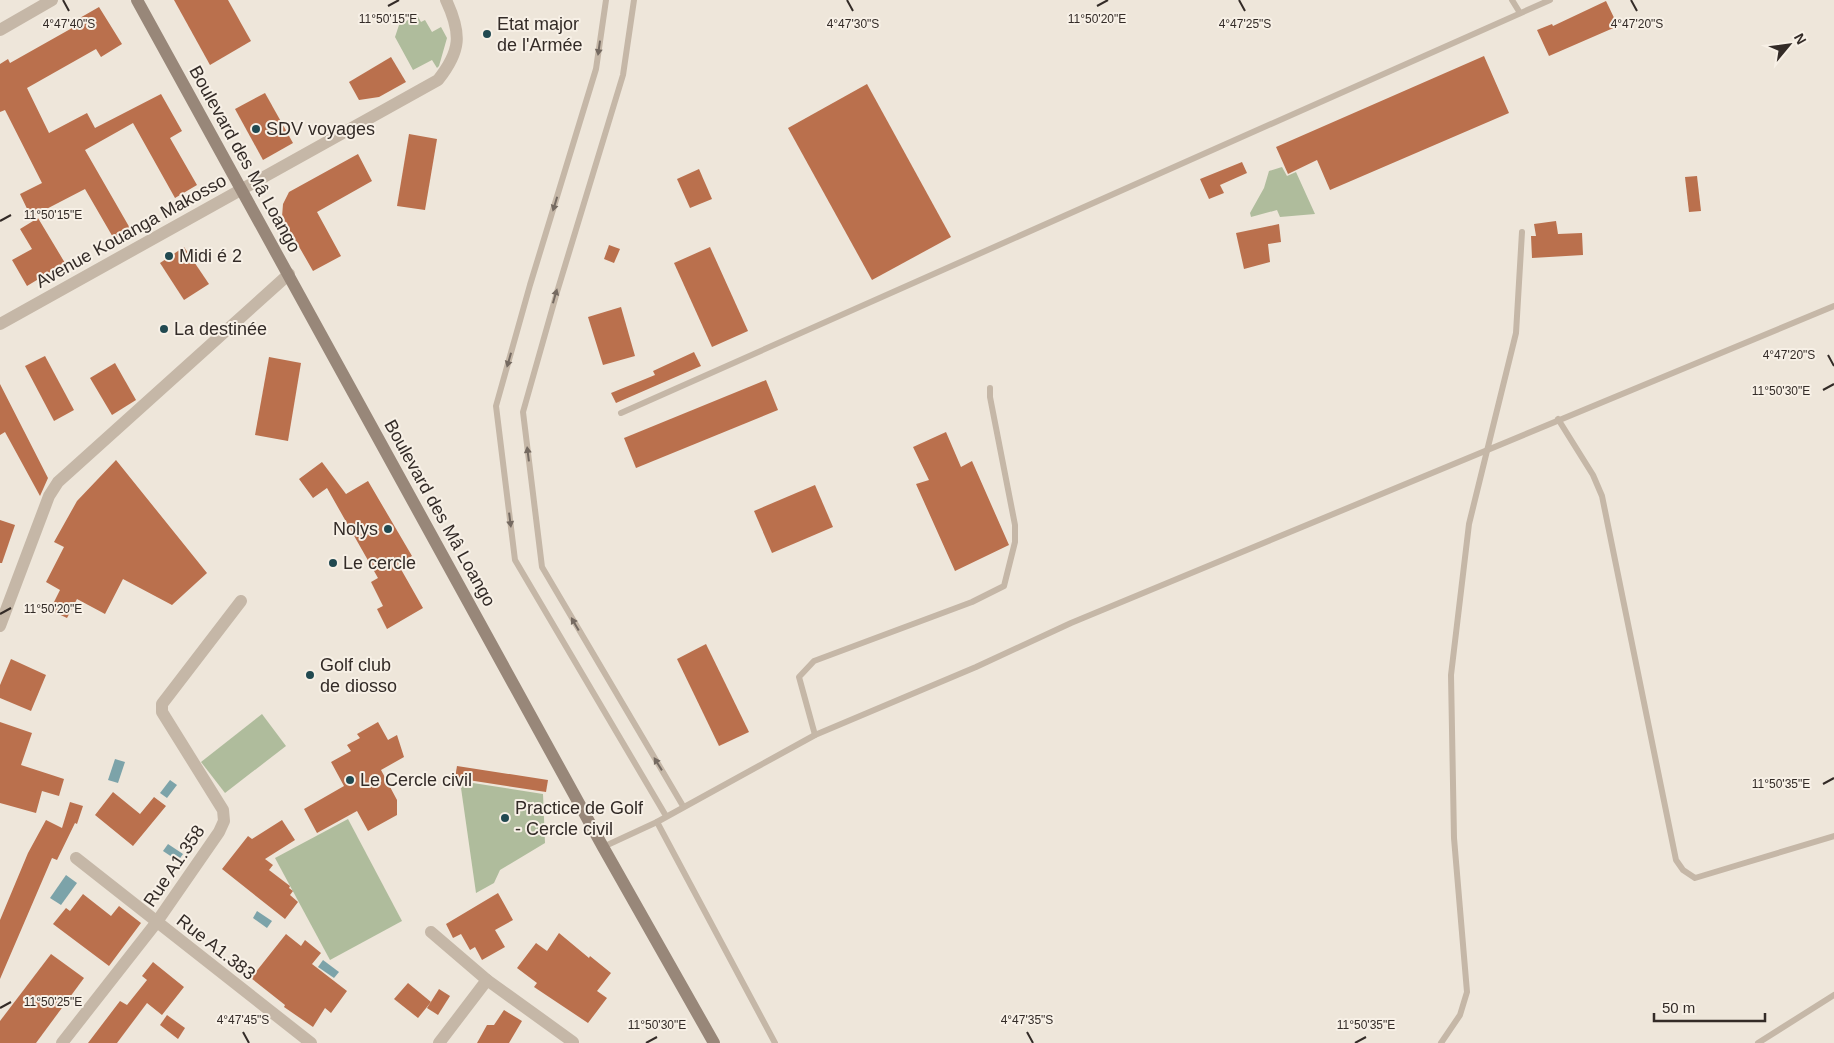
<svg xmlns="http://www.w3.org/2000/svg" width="1834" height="1043" viewBox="0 0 1834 1043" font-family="Arial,sans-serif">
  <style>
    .green { fill: #afbc9c }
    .water { fill: #7ca3a9 }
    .building { fill: #ba704d }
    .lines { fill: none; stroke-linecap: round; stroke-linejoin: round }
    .lane { stroke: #c5b7a7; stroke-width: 6 }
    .street { stroke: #c5b7a7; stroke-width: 12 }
    .secondary { stroke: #988779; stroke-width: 12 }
    .oneway { fill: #756a61 }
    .ticks { fill: none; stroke: #332b27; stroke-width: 2 }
    .poi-dot { fill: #214950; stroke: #f7f0e6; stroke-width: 2 }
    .labels { text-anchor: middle; stroke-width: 4; stroke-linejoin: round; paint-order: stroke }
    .poi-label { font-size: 18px; fill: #332b27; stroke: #f7f0e6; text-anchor: start }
    .street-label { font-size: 18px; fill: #332b27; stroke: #f7f0e6 }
    .ticks-label { font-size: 12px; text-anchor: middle; fill: #332b27; stroke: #f7f0e6; stroke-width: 4; stroke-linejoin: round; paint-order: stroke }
  </style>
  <rect width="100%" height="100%" fill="#eee6da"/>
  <!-- green -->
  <g class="green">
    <path d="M417,15l4,7 4,-2 7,12 9,-5 6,11 -8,28 -2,2 -5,-8 -19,10 -18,-33 4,-12z"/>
    <path d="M1282,167l5,9 9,-4 19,42 -35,3 -3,-7 -26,7 -1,-4 14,-25 5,-17z"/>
    <path d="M262,714l24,32 -61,47 -24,-31z"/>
    <path d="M460,781l83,13 2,49 -45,27 -6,13 -18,10z"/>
    <path d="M348,819l54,102 -72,39 -55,-102z"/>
  </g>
  <!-- water -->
  <g class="water">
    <path d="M115,759l10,3 -7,21 -10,-3z"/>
    <path d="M170,780l7,5 -10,13 -7,-5z"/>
    <path d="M168,844l15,10 -5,7 -15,-10z"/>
    <path d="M66,875l11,8 -16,22 -11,-7z"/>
    <path d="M257,911l15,10 -5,7 -14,-10z"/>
    <path d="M323,960l16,12 -5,6 -16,-11z"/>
  </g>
  <!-- building -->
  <g class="building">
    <path d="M174,0h54l23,41 -41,24z"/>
    <path d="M1606,1l12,25 -69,30 -12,-26 15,-6 1,2z"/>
    <path d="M99,7l23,37 -21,13 -5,-8 -69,39 22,45 38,-20 8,15 66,-34 21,37 -12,7 27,47 -22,13 -42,-75 -48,27 46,80 -17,9 -29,-50 -54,28 -11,-23 22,-11 -37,-73 -5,2v-48l8,-5 2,4 71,-40 -3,-4z"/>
    <path d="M1484,56l25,57 -179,77 -13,-30 -29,14 -12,-27z"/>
    <path d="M391,57l15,25 -27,15 -20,3 -10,-18z"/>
    <path d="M867,84l84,153 -79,43 -84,-152z"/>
    <path d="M265,93l28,50 -30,17 -28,-51z"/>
    <path d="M409,134l28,5 -12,71 -28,-4z"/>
    <path d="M358,154l14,27 -55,31 24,44 -28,15 -31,-54 1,-13 6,-12z"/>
    <path d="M1242,162l5,11 -27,12 4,8 -15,6 -9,-20z"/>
    <path d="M699,169l13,30 -22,9 -13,-29z"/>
    <path d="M1697,176l4,35 -12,1 -4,-35z"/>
    <path d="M38,218l27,45 -38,23 -15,-26 20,-11 -12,-20z"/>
    <path d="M1556,221l2,13 24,-1 1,22 -51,3 -1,-22h5l-2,-12z"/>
    <path d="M1279,224l2,18 -13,2 2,18 -26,7 -8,-36z"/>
    <path d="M609,245l11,4 -6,14 -10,-4z"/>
    <path d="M184,247l25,37 -25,16 -24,-37z"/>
    <path d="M710,247l38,84 -36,16 -38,-84z"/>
    <path d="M621,307l14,49 -32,9 -15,-48z"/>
    <path d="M694,352l7,14 -85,37 -5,-10 44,-18 -2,-4z"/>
    <path d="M45,356l29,54 -20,11 -29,-55z"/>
    <path d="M269,357l32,6 -13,78 -33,-6z"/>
    <path d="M115,363l21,37 -24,15 -22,-37z"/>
    <path d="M766,380l12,30 -142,58 -12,-30z"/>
    <path d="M0,384l48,94 -8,18 -35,-64 -5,3z"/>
    <path d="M946,432l15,35 11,-6 37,84 -54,26 -39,-87 13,-4 -16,-33z"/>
    <path d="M116,460l91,113 -35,32 -49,-26 -18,35 -28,-15 -10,19 -17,-8 10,-20 -14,-8 18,-35 -10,-5 23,-41z"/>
    <path d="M322,462l24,32 22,-13 44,75 -14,8 25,44 -36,21 -10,-20 6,-3 -12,-24 7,-4 -51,-90 -14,10 -14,-19z"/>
    <path d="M815,485l18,42 -61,26 -18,-42z"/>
    <path d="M0,520l15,5 -13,38h-2z"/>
    <path d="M706,644l43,88 -30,14 -42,-87z"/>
    <path d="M11,659l35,16 -15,36 -31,-13v-13z"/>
    <path d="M0,722l32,11 -11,32 43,14 -5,17 -17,-5 -6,22 -36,-10z"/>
    <path d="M378,722l10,18 9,-5 7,22 -23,13 16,30v15l-29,16 -11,-20 -40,22 -13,-24 40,-23 -13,-24 20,-11 -4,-6 13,-7 -3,-4z"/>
    <path d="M457,766l91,14 -2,12 -91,-14z"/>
    <path d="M113,792l27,22 14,-17 12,9 -33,40 -38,-31z"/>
    <path d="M70,802l13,4 -6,18 -2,-1 -18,37 -5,-2 -52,121v-59l28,-67 18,-33 16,8z"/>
    <path d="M282,820l13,20 -30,19 8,6 -4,5 21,16 -1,2 4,3 -3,4 8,7 -13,17 -63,-50 26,-33 4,3z"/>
    <path d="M498,893l15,27 -18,10 10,17 -23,13 -7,-13 -5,3 -9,-16 -8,4 -7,-14z"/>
    <path d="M83,894l28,22 8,-10 22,17 -32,43 -56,-42 13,-16 4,3z"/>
    <path d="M559,933l30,25 1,-2 21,17 -14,18 10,7 -19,25 -54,-36 3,-4 -20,-15 19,-25 11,8z"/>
    <path d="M286,934l15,12 4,-6 16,13 -9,11 35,27 -16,22 -6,-5 -12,19 -29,-20 1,-2 -34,-27z"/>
    <path d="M51,954l33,24 -48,65h-36v-22z"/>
    <path d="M153,962l31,25 -22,28 -15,-12 -30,40h-29l32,-42 7,4 20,-25 -5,-4z"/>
    <path d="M408,983l23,19 -13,16 -24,-19z"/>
    <path d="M439,989l11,7 -12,19 -11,-7z"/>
    <path d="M504,1010l18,11 -13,22h-32l10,-18h7z"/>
    <path d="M167,1015l18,13 -7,11 -18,-14z"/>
  </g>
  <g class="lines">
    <!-- lane -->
    <g class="lane">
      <path d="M606,0l-10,69 -66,216 -34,121 19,154 151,256"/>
      <path d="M634,0l-11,75 -66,217 -34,120 19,155 141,239"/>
      <path d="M1512,0l8,13"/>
      <path d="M621,413l929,-413"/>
      <path d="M1558,419l35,56 9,21 74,364 7,10 12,8 139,-42"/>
      <path d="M815,735l-16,-58 15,-16 158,-59 32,-16 11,-44v-17l-25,-128v-9"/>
      <path d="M657,822l118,221"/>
      <path d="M603,847l54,-25 158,-87 161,-68 95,-44 763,-317"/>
      <path d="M1441,1043l19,-28 7,-23 -13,-154 -3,-163 18,-151 47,-191 6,-101"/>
      <path d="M1758,1043l76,-48"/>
    </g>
    <!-- street -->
    <g class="street">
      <path d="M0,30l52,-30"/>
      <path d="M0,324l438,-244c23,-29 24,-46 8,-80"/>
      <path d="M0,626l49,-130 9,-14 231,-208"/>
      <path d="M76,858l235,185"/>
      <path d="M431,932l56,48 86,62"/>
      <path d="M62,1043l94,-120 63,-91 5,-11 -1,-11 -61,-98v-8l79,-103"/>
      <path d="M439,1043l48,-63"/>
    </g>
    <!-- secondary -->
    <path class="secondary" d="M137,0l466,847 111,196"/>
  </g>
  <!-- one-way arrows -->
  <defs><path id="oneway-solid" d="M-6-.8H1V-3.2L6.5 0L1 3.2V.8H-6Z" transform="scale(1.25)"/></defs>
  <g class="oneway">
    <use href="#oneway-solid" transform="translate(599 48) rotate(98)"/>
    <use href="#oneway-solid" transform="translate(555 204) rotate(107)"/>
    <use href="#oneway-solid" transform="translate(555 296) rotate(-74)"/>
    <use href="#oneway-solid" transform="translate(509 360) rotate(106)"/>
    <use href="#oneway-solid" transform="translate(528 454) rotate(-97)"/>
    <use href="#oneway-solid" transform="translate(510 520) rotate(83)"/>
    <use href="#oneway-solid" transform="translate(575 624) rotate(-120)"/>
    <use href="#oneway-solid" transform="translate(658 764) rotate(-122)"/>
  </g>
  <!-- ticks -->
  <path class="ticks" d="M63,0l6,11M847,0l6,11M1239,0l6,11M1631,0l6,11M388,6l11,-6M1097,6l11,-6M0,221l11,-6M1828,355l6,11M1823,390l11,-6M0,614l11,-6M1823,784l11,-6M0,1008l11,-6M243,1032l6,11M1027,1032l6,11M646,1043l11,-6M1355,1043l11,-6"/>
  <!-- markers -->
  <g class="poi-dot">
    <circle cx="487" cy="34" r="5"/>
    <circle cx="256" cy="129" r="5"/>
    <circle cx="169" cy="256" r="5"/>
    <circle cx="164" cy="329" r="5"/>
    <circle cx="388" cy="529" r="5"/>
    <circle cx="333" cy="563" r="5"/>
    <circle cx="310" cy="675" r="5"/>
    <circle cx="350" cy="780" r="5"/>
    <circle cx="505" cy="818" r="5"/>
  </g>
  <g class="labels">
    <!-- poi labels -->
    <g class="poi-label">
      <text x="497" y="30">Etat major<tspan x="497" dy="21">de l'Armée</tspan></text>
      <text x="266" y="135">SDV voyages</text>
      <text x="179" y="262">Midi é 2</text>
      <text x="174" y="335">La destinée</text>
      <text x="378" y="535" text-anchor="end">Nolys</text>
      <text x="343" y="569">Le cercle</text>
      <text x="320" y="671">Golf club<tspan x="320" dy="21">de diosso</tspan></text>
      <text x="360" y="786">Le Cercle civil</text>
      <text x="515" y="814">Practice de Golf<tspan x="515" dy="21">- Cercle civil</tspan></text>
    </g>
    <!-- street labels -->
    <g class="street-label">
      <text transform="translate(245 159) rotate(61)" y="6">Boulevard des Mâ Loango</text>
      <text transform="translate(131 231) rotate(-29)" y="6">Avenue Kouanga Makosso</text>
      <text transform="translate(440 513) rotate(61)" y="6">Boulevard des Mâ Loango</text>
      <text transform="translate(174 866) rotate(-56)" y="6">Rue A1.358</text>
      <text transform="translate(216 947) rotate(38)" y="6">Rue A1.383</text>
    </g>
  </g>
  <g class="ticks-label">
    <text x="388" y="23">11°50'15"E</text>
    <text x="1097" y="23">11°50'20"E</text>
    <text x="69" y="28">4°47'40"S</text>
    <text x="853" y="28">4°47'30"S</text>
    <text x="1245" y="28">4°47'25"S</text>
    <text x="1637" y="28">4°47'20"S</text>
    <text x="53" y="219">11°50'15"E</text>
    <text x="1789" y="359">4°47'20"S</text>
    <text x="1781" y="395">11°50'30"E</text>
    <text x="53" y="613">11°50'20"E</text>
    <text x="1781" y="788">11°50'35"E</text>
    <text x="53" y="1006">11°50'25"E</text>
    <text x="243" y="1024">4°47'45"S</text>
    <text x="1027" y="1024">4°47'35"S</text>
    <text x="657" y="1029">11°50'30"E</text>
    <text x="1366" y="1029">11°50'35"E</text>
  </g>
  <!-- north arrow -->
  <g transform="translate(1789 45) rotate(61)" stroke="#f7f0e6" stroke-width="4" paint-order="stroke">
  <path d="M0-4L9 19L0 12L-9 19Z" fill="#332b27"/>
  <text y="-8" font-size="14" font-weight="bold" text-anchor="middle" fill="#332b27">N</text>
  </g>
  <!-- scale -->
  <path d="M1654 1013v8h111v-8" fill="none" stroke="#332b27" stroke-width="2.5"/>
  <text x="1662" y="1013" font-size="15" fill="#332b27" stroke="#f7f0e6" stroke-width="4" paint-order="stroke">50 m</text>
</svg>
